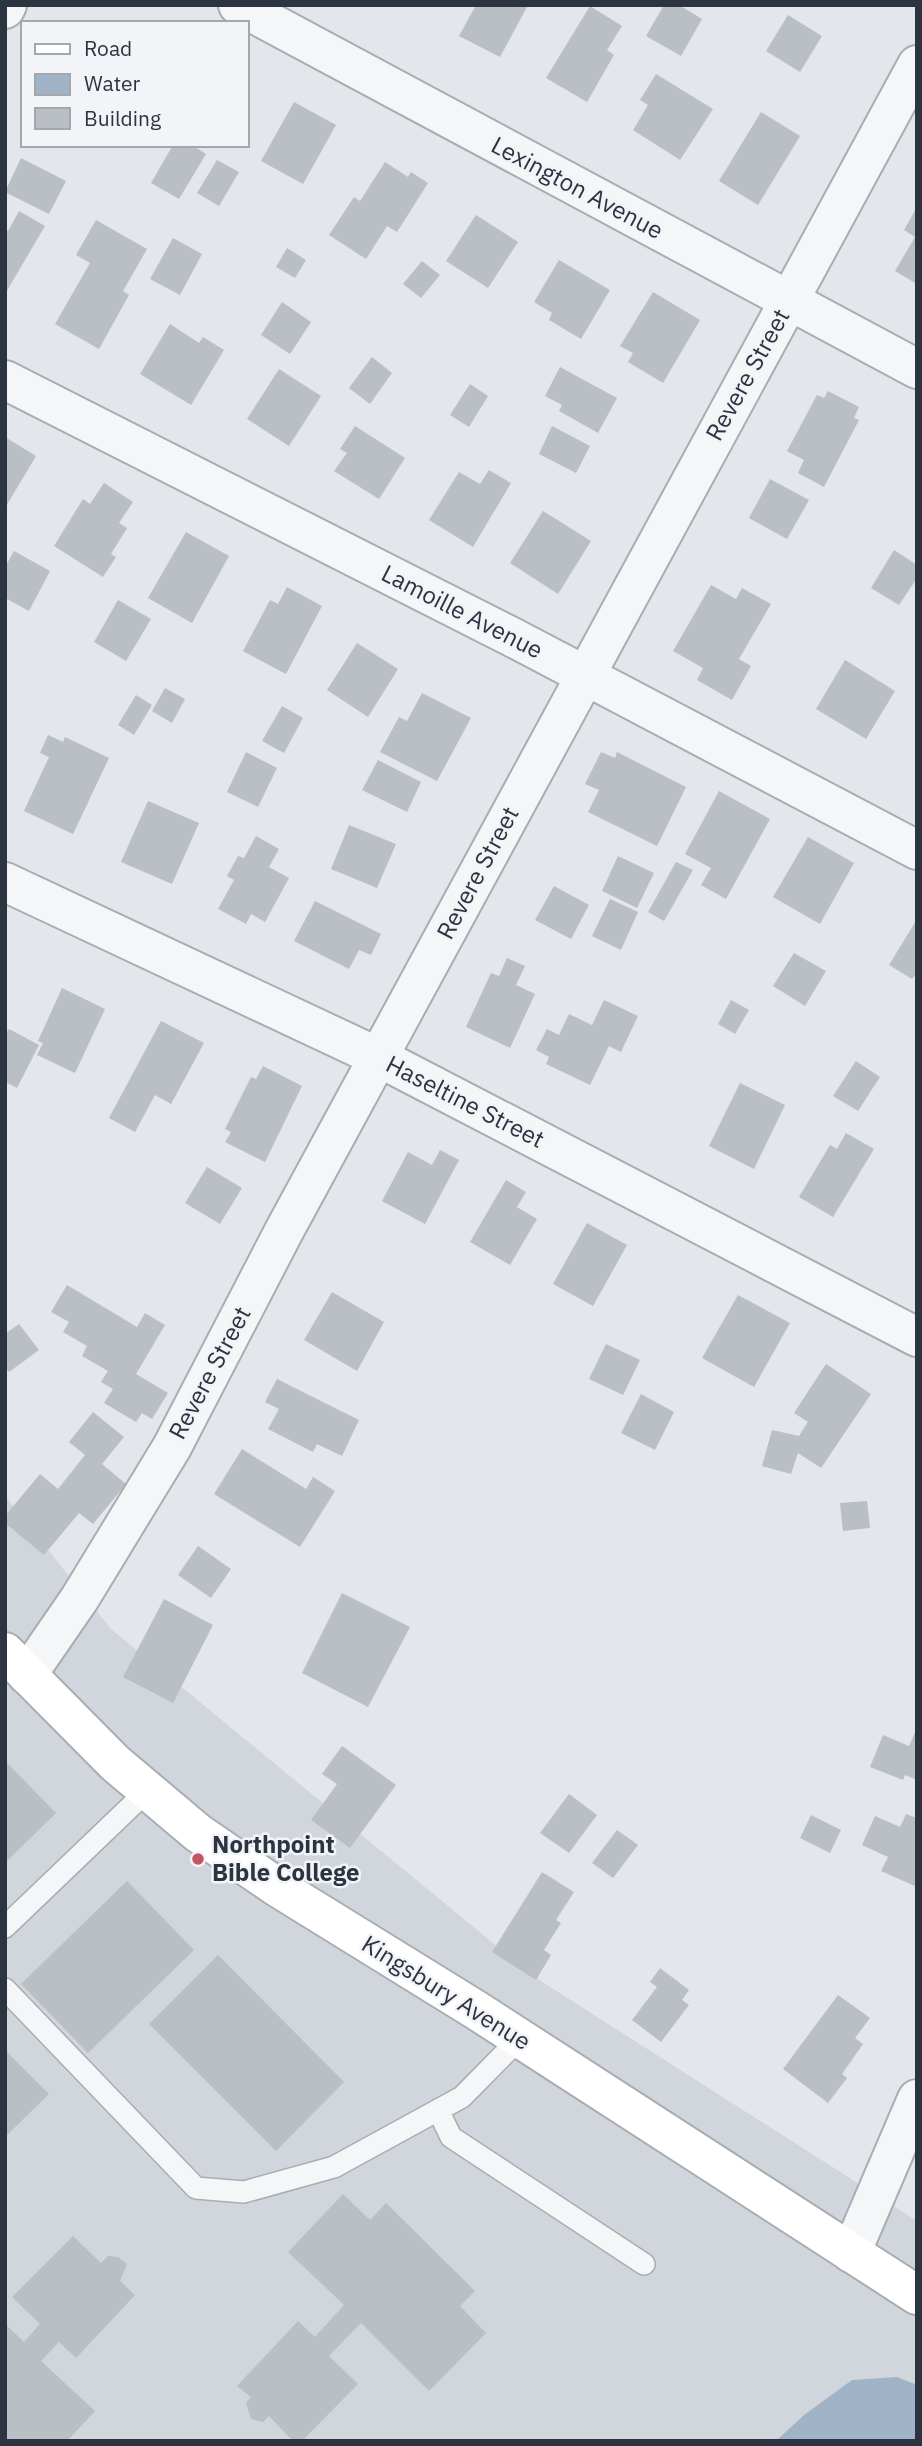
<svg xmlns="http://www.w3.org/2000/svg" width="922" height="2446" viewBox="0 0 922 2446" font-family="'IBM Plex Sans',sans-serif">
  <style>
    .built { fill: #d1d5dc }
    .water { fill: #a1b3c7 }
    .building { fill: #babfc6 }
    .lines { fill: none; stroke-linecap: round; stroke-linejoin: round }
    .lane-casing { stroke: #a8adb4; stroke-width: 24 }
    .street-casing { stroke: #a8adb4; stroke-width: 42 }
    .secondary-casing { stroke: #a8adb4; stroke-width: 42 }
    .lane { stroke: #f5f6f8; stroke-width: 21 }
    .street { stroke: #f5f6f8; stroke-width: 38 }
    .secondary { stroke: #fff; stroke-width: 38 }
    .poi-dot { fill: #c45364; stroke: #f2f4f7; stroke-width: 2.5 }
    .labels { text-anchor: middle; stroke-width: 5; stroke-linejoin: round; paint-order: stroke }
    .street-label { font-size: 24px; fill: #2c3441; stroke: #f2f4f7 }
    .poi-label { font-size: 24px; font-weight: bold; fill: #2c3441; stroke: #f2f4f7; text-anchor: start }
  </style>
  <rect width="100%" height="100%" fill="#e3e6ea"/>
  <!-- built -->
  <path class="built" d="M5,1496l106,133 422,347 384,245v220h-912z"/>
  <!-- water -->
  <path class="water" d="M897,2377l20,8v56h-141l28,-26 48,-35z"/>
  <!-- building -->
  <g class="building">
    <path d="M476,5h52l-28,52 -41,-21z"/>
    <path d="M664,5h15l23,14 -21,37 -35,-20z"/>
    <path d="M590,6l32,20 -15,24 7,5 -27,47 -41,-24z"/>
    <path d="M788,15l34,21 -22,36 -34,-21z"/>
    <path d="M656,74l57,35 -33,51 -47,-30 15,-25 -8,-5z"/>
    <path d="M294,102l42,23 -33,59 -42,-23z"/>
    <path d="M761,112l39,24 -42,69 -39,-24z"/>
    <path d="M173,145h19l14,9 -27,45 -28,-16z"/>
    <path d="M21,158l45,23 -17,33 -44,-22z"/>
    <path d="M217,160l22,12 -20,34 -22,-13z"/>
    <path d="M385,162l23,15 3,-5 17,11 -31,49 -10,-6 -21,33 -37,-24 25,-38 6,4z"/>
    <path d="M917,207v77l-22,-13 20,-34 -11,-7z"/>
    <path d="M19,211l26,15 -40,68v-64l3,1z"/>
    <path d="M476,215l42,27 -30,46 -42,-27z"/>
    <path d="M96,220l51,29 -24,42 6,4 -30,54 -44,-25 35,-61 -14,-8z"/>
    <path d="M173,238l29,16 -22,41 -30,-16z"/>
    <path d="M287,248l19,12 -11,18 -19,-11z"/>
    <path d="M559,260l51,30 -29,49 -32,-19 3,-7 -18,-11z"/>
    <path d="M422,261l18,14 -19,23 -18,-14z"/>
    <path d="M653,292l47,28 -37,63 -35,-21 5,-9 -13,-7z"/>
    <path d="M282,302l29,20 -21,32 -29,-19z"/>
    <path d="M170,324l29,19 4,-6 21,13 -33,55 -51,-31z"/>
    <path d="M372,357l20,16 -22,31 -21,-16z"/>
    <path d="M560,367l57,31 -19,35 -39,-22 3,-6 -17,-9z"/>
    <path d="M279,369l42,27 -32,50 -42,-27z"/>
    <path d="M470,384l18,12 -19,31 -19,-12z"/>
    <path d="M828,391l31,16 -5,11 5,2 -35,67 -26,-14 6,-13 -17,-9 30,-56 7,3z"/>
    <path d="M355,426l50,32 -26,41 -45,-28 13,-18 -7,-4z"/>
    <path d="M552,426l38,20 -14,27 -37,-19z"/>
    <path d="M5,437l31,19 -31,52z"/>
    <path d="M489,470l22,13 -38,64 -44,-27 30,-48 21,12z"/>
    <path d="M770,479l39,21 -22,39 -38,-21z"/>
    <path d="M104,483l29,19 -14,21 8,5 -16,26 5,3 -13,20 -49,-31 29,-47 7,5z"/>
    <path d="M543,511l48,30 -33,53 -48,-31z"/>
    <path d="M186,532l43,24 -37,67 -44,-25z"/>
    <path d="M894,550l23,15v13l-18,27 -28,-17z"/>
    <path d="M14,551l36,20 -21,40 -24,-13v-31z"/>
    <path d="M711,585l25,14 6,-11 29,16 -32,55 12,7 -19,34 -35,-20 6,-12 -30,-17z"/>
    <path d="M287,587l35,19 -36,68 -43,-23 27,-51 8,4z"/>
    <path d="M118,600l33,19 -25,42 -32,-19z"/>
    <path d="M357,643l41,26 -30,48 -41,-27z"/>
    <path d="M845,660l50,31 -29,48 -50,-30z"/>
    <path d="M165,688l20,11 -13,24 -20,-12z"/>
    <path d="M422,693l49,25 -34,63 -57,-29 19,-35 8,4z"/>
    <path d="M136,695l16,10 -18,30 -16,-10z"/>
    <path d="M282,706l21,12 -19,35 -22,-12z"/>
    <path d="M48,735l15,7 2,-5 44,21 -36,76 -49,-23 25,-54 -9,-4z"/>
    <path d="M246,752l31,16 -19,39 -31,-15z"/>
    <path d="M601,752l14,6 2,-6 69,35 -29,59 -69,-34 11,-22 -14,-6z"/>
    <path d="M378,760l43,22 -14,30 -45,-22z"/>
    <path d="M719,791l51,28 -44,80 -25,-14 10,-17 -26,-14z"/>
    <path d="M148,801l51,22 -27,61 -51,-22z"/>
    <path d="M349,825l47,19 -19,44 -46,-19z"/>
    <path d="M256,836l23,13 -10,18 20,11 -24,44 -14,-8 -5,10 -28,-15 16,-29 -7,-4 11,-20 6,2z"/>
    <path d="M808,837l46,26 -34,61 -47,-27z"/>
    <path d="M618,856l36,17 -17,35 -35,-17z"/>
    <path d="M676,862l17,8 -29,51 -16,-9z"/>
    <path d="M554,886l35,19 -18,34 -36,-19z"/>
    <path d="M610,899l28,13 -17,38 -29,-14z"/>
    <path d="M315,901l66,33 -10,21 -12,-5 -10,19 -55,-28z"/>
    <path d="M917,919v53l-5,7 -23,-14z"/>
    <path d="M794,953l32,18 -21,35 -32,-20z"/>
    <path d="M507,958l18,8 -9,19 19,9 -25,54 -44,-21 25,-54 8,3z"/>
    <path d="M62,988l43,21 -30,64 -38,-18 6,-12 -5,-2z"/>
    <path d="M604,1000l34,16 -17,36 -12,-6 -19,39 -44,-21 3,-7 -13,-7 11,-21 12,6 10,-21 23,11z"/>
    <path d="M731,1000l18,10 -14,24 -17,-10z"/>
    <path d="M161,1021l43,22 -33,61 -16,-9 -20,37 -26,-14z"/>
    <path d="M9,1029l30,16 -22,43 -12,-6v-47z"/>
    <path d="M856,1061l24,16 -22,34 -25,-15z"/>
    <path d="M263,1066l39,20 -37,76 -40,-20 6,-10 -6,-3 26,-52 5,2z"/>
    <path d="M740,1083l45,22 -31,64 -45,-23z"/>
    <path d="M846,1133l28,16 -41,68 -34,-20 31,-52 7,4z"/>
    <path d="M440,1150l19,10 -34,64 -43,-23 26,-49 24,13z"/>
    <path d="M207,1167l35,21 -22,36 -35,-21z"/>
    <path d="M506,1180l20,12 -9,15 20,12 -27,46 -40,-23z"/>
    <path d="M587,1223l40,22 -34,61 -40,-22z"/>
    <path d="M67,1285l70,42 8,-14 20,12 -29,49 32,19 -16,26 -10,-6 -6,9 -32,-19 9,-14 -12,-7 7,-11 -26,-15 5,-10 -24,-14 6,-10 -18,-10z"/>
    <path d="M332,1292l52,30 -27,49 -53,-31z"/>
    <path d="M738,1295l52,28 -36,64 -52,-29z"/>
    <path d="M19,1324l20,26 -30,22 -4,-5v-33z"/>
    <path d="M606,1344l34,16 -17,35 -34,-16z"/>
    <path d="M826,1364l45,30 -50,74 -23,-15 -7,21 -29,-8 10,-36 27,6 9,-14 -14,-9z"/>
    <path d="M277,1379l82,41 -17,36 -25,-12 -4,8 -45,-23 11,-20 -14,-7z"/>
    <path d="M641,1394l33,18 -19,38 -34,-17z"/>
    <path d="M93,1412l31,25 -22,27 24,20 -33,40 -14,-11 -35,42 -39,-32v-7l35,-42 18,15 27,-34 -16,-13z"/>
    <path d="M242,1449l64,40 7,-12 22,14 -35,56 -86,-53z"/>
    <path d="M867,1501l3,27 -27,3 -3,-28z"/>
    <path d="M198,1546l33,23 -20,29 -33,-23z"/>
    <path d="M342,1593l68,34 -42,80 -66,-34z"/>
    <path d="M164,1599l49,26 -40,78 -50,-26z"/>
    <path d="M917,1728v52l-12,-5 -2,5 -33,-13 13,-32 26,11z"/>
    <path d="M342,1746l54,39 -46,63 -39,-28 26,-36 -15,-10z"/>
    <path d="M5,1761l51,52 -51,50z"/>
    <path d="M569,1794l28,21 -28,38 -29,-20z"/>
    <path d="M906,1814l11,4v69l-36,-16 7,-14 -26,-12 13,-29 25,11z"/>
    <path d="M811,1815l30,15 -11,23 -30,-15z"/>
    <path d="M617,1830l21,15 -25,33 -21,-15z"/>
    <path d="M542,1872l32,20 -18,28 5,3 -17,27 7,5 -15,25 -44,-28z"/>
    <path d="M127,1881l67,69 -106,103 -67,-69z"/>
    <path d="M218,1955l126,127 -68,69 -127,-127z"/>
    <path d="M660,1968l29,22 -7,10 7,5 -28,37 -29,-22 25,-33 -7,-5z"/>
    <path d="M838,1995l32,23 -15,20 8,6 -21,30 5,4 -19,25 -45,-34z"/>
    <path d="M5,2050l44,44 -44,43z"/>
    <path d="M343,2194l27,26 16,-17 89,88 -15,15 26,27 -57,58 -68,-68 -32,33 29,28 -56,57h-9l-24,-25 -6,6 -12,-3 -5,-16 5,-6 -14,-11 61,-65 17,16 29,-32 -56,-53z"/>
    <path d="M73,2236l28,27 7,-7 10,1 9,7 -7,17 15,14 -59,63 -17,-16 -18,19 54,50 -28,30h-62v-117l19,18 16,-18 -28,-27z"/>
  </g>
  <g class="lines">
    <!-- lane casing -->
    <g class="lane-casing">
      <g id="lane">
        <path d="M5,1927l143,-137"/>
        <path d="M5,1989l191,199 48,4 90,-25 128,-70 57,-58"/>
        <path d="M438,2110l13,27 193,127"/>
      </g>
    </g>
    <!-- street casing -->
    <g class="street-casing">
      <g id="street">
        <path d="M238,5l679,364"/>
        <path d="M5,9l2,-4"/>
        <path d="M5,380l507,257 405,213"/>
        <path d="M5,882l373,175 539,280"/>
        <path d="M27,1675l53,-77 92,-151 112,-216 633,-1166"/>
        <path d="M851,2253l66,-154"/>
      </g>
    </g>
    <!-- secondary casing -->
    <g class="secondary-casing">
      <path id="secondary" d="M5,1652l110,111 83,70 79,54 199,123 441,285"/>
    </g>
    <!-- lane -->
    <use href="#lane" class="lane"/>
    <!-- street -->
    <use href="#street" class="street"/>
    <!-- secondary -->
    <use href="#secondary" class="secondary"/>
  </g>
  <!-- markers -->
  <circle class="poi-dot" cx="198" cy="1859" r="7"/>
  <g class="labels">
    <!-- street labels -->
    <g class="street-label">
      <text transform="translate(577 188) rotate(28)" y="8">Lexington Avenue</text>
      <text transform="translate(748 375) rotate(-61)" y="8">Revere Street</text>
      <text transform="translate(462 612) rotate(27)" y="8">Lamoille Avenue</text>
      <text transform="translate(478 873) rotate(-62)" y="8">Revere Street</text>
      <text transform="translate(465 1102) rotate(27)" y="8">Haseltine Street</text>
      <text transform="translate(210 1373) rotate(-62)" y="8">Revere Street</text>
      <text transform="translate(446 1993) rotate(32)" y="8">Kingsbury Avenue</text>
    </g>
    <!-- poi labels -->
    <g class="poi-label">
      <text x="212" y="1853">Northpoint<tspan x="212" dy="28">Bible College</tspan></text>
    </g>
  </g>
  <!-- border -->
  <rect width="922" height="2446" fill="none" stroke="#2c3441" stroke-width="14"/>
  <!-- legend -->
  <rect x="21" y="21" width="228" height="126" fill="#f2f4f7" stroke="#a3a7ae" stroke-width="2"/>
  <rect x="35" y="44" width="35" height="10" fill="#ffffff" stroke="#a3a7ae" stroke-width="2"/>
  <text x="84" y="56" font-size="21" fill="#2c3441">Road</text>
  <rect x="35" y="74" width="35" height="21" fill="#a1b3c7" stroke="#a3a7ae" stroke-width="2"/>
  <text x="84" y="91" font-size="21" fill="#2c3441">Water</text>
  <rect x="35" y="108" width="35" height="21" fill="#babfc6" stroke="#a3a7ae" stroke-width="2"/>
  <text x="84" y="126" font-size="21" fill="#2c3441">Building</text>
</svg>
